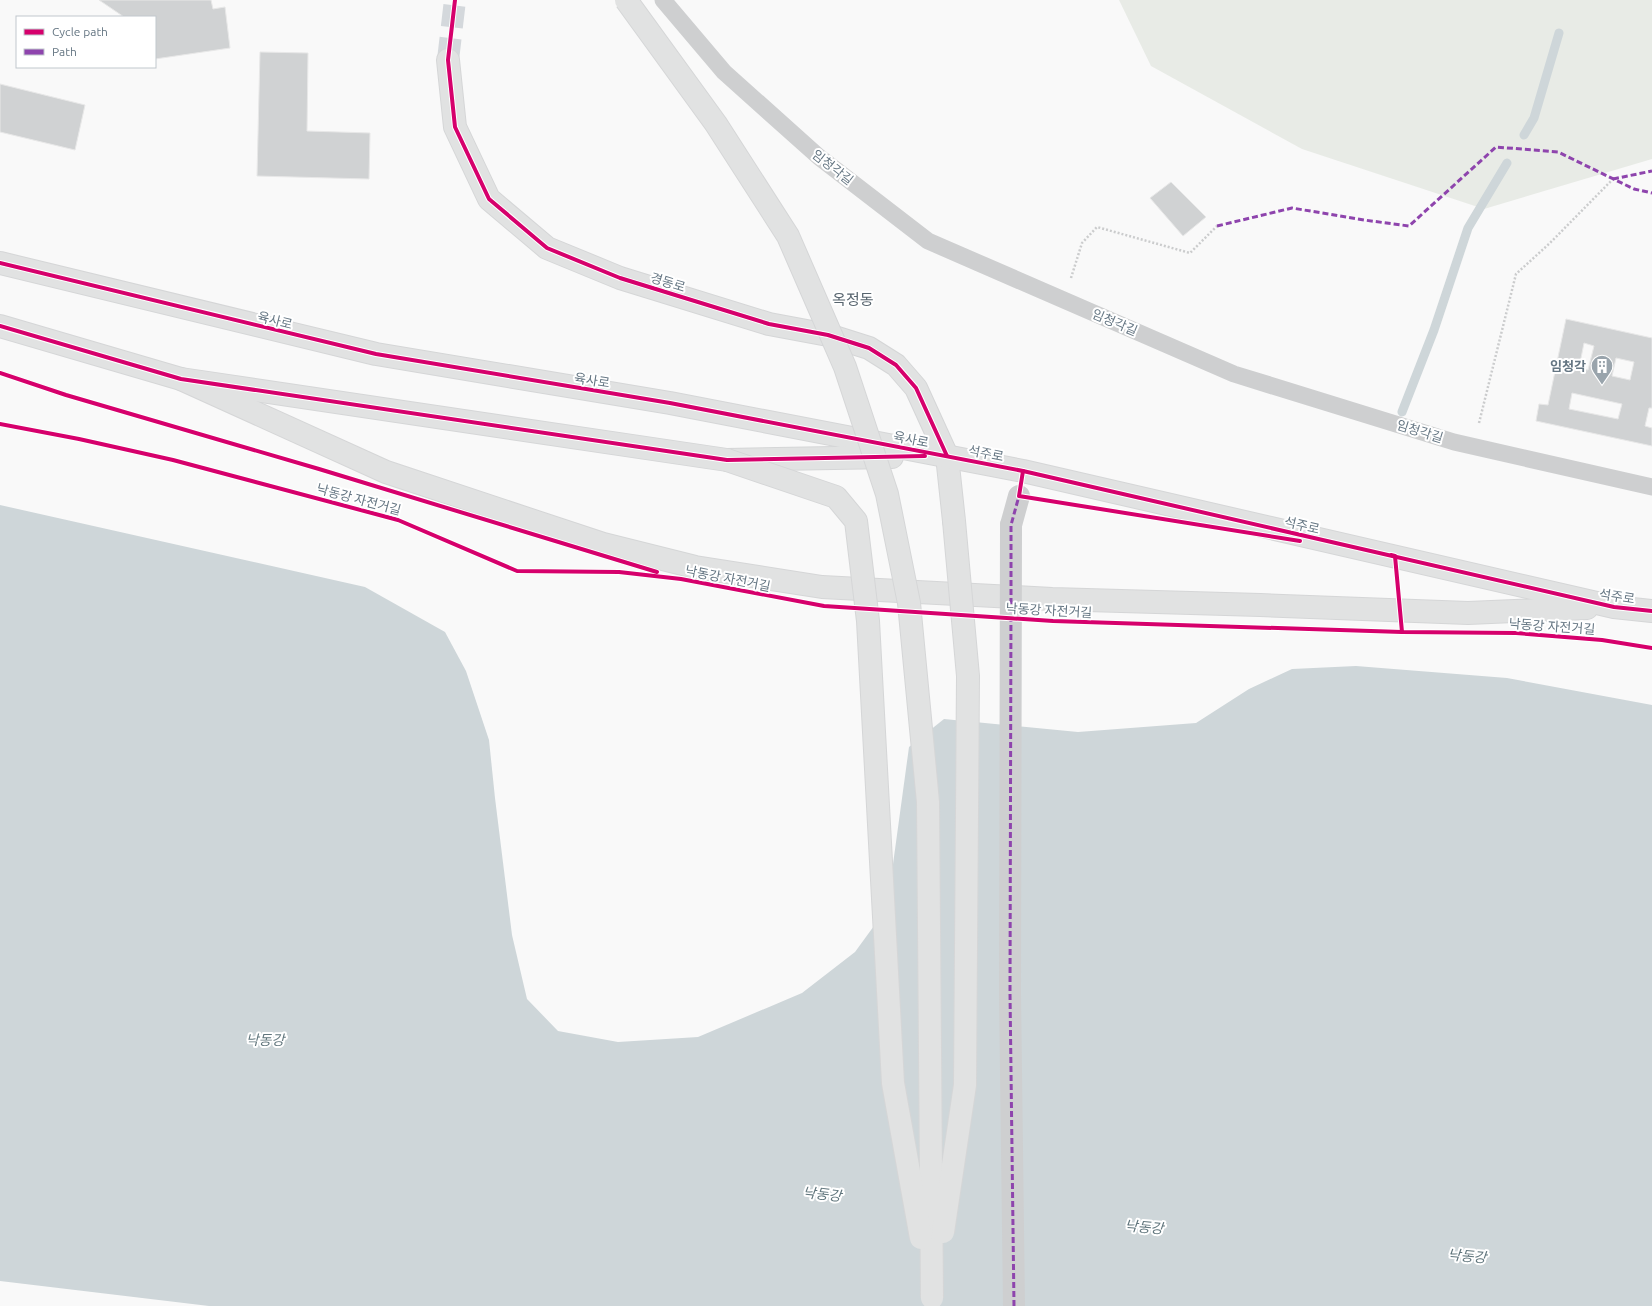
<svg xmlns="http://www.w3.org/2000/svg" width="1652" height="1306" viewBox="0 0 1652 1306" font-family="Ubuntu,'Noto Sans KR',sans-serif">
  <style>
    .green { fill: #e8ebe6 }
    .water { fill: #ced6d9 }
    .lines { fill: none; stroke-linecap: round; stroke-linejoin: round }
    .stream { stroke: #ced6d9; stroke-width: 9 }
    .building { fill: #d0d2d3; stroke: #e8e8e8; fill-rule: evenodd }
    .secondary-tunnel { stroke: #d4d8dc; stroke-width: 22; stroke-dasharray: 22 11; stroke-linecap: butt }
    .secondary-casing { stroke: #d5d6d7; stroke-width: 24 }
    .path { stroke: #cbcccd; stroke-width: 2.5; stroke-dasharray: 2 2; stroke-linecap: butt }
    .lane { stroke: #cecfd0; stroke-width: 17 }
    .street { stroke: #cecfd0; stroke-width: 22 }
    .secondary { stroke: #e1e2e2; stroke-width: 22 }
    .secondary-bridge-casing { stroke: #d5d6d7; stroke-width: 24; stroke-linecap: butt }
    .street-bridge { stroke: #cecfd0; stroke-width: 22 }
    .secondary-bridge { stroke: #e1e2e2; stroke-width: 22 }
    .quiet { stroke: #8e44ad; stroke-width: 3; stroke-dasharray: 6 3; stroke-linecap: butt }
    .cycleway-casing { stroke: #fff; stroke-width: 6 }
    .cycleway { stroke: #d6006c; stroke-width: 4 }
    .labels { text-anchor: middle; stroke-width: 4; stroke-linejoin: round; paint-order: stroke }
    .street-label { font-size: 13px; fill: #657683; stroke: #fff }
    .poi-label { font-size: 13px; font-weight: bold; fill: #657683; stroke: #fff; text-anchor: end }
    .water-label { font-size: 14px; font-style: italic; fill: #60757c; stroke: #fff }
    .quarter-label { font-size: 15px; fill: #57646e; stroke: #fff }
  </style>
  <rect width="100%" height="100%" fill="#f9f9f9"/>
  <!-- green -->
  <path class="green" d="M1119,0h533v159l-168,50 -182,-60 -151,-83z"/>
  <!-- water -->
  <path class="water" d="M0,505l365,82 80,45 21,39 23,69 6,58 17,137 15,64 31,32 60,11 80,-5 104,-44 53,-41 32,-44 22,-161 35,-28 134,13 118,-9 53,-34 43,-20 64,-3 151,12 145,27v601h-1443l-209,-25z"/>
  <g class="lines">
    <!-- stream -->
    <g class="stream">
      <path d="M1524,135l10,-17 25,-85"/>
      <path d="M1402,412l32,-82 34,-102 39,-65"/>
    </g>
  </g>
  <!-- building -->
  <g class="building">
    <path d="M99,0h112l2,9 12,-2 5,41 -75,11v-42h-31z"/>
    <path d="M260,52l48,1 -1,78 63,2 -1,46 -112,-3z"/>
    <path d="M0,84l85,21 -10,45 -75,-18z"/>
    <path d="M1171,182l35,35 -23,19 -33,-38z"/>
    <path d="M1566,319l86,19v70h-3l-4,18 7,2v18l-116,-25 3,-17 9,1zM1584,343l10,3 -6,24 -9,-2zM1616,358l18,4 -4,18 -18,-4zM1572,393l50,11 -4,15 -49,-10z"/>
  </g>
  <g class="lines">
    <!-- secondary-tunnel -->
    <path class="secondary-tunnel" d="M448,60l7,-60"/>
    <!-- secondary casing -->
    <g class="secondary-casing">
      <g id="secondary">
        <path d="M448,60l7,67 34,72 58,49 73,30 149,46 59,11 41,13 27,17 20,23 31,68 7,65"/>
        <path d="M0,263l376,91 294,49 353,68 591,136 38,4"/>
        <path d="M0,326l181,53 546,81 165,-3"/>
        <path d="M181,379l205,93 217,72 92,23 127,20 230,12 208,6 208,8 119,-5"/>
      </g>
    </g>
    <!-- path -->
    <g class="path">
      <path d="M1071,278l11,-35 15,-16 93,26 27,-27"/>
      <path d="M1479,423l37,-149 34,-31 63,-64"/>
    </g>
    <!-- lane -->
    <path class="lane" d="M663,0l61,72 95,85 109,84 306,133 220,68 198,45"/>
    <!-- street -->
    <path class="street" d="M1011,525l8,-29"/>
    <!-- secondary -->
    <use href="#secondary" class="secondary"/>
    <!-- secondary-bridge casing -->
    <g class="secondary-bridge-casing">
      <g id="secondary-bridge">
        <path d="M626,0l90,124 72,112 57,131 42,127 22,109 19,199 4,496"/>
        <path d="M727,460l109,37 20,24 12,100 25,462 28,155"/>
        <path d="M943,1232l22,-147 3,-409 -14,-155"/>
      </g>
    </g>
    <!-- street-bridge -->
    <path class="street-bridge" d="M1011,525l-1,468 4,313"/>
    <!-- secondary-bridge -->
    <use href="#secondary-bridge" class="secondary-bridge"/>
    <!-- quiet -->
    <g class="quiet">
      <path d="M1613,179l39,-8"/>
      <path d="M1217,226l75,-18 72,12 45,6 87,-79 62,5 76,37 18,4"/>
      <path d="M1014,1306l-4,-313 1,-396v-72l8,-29"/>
    </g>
    <!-- cycleway casing -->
    <g class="cycleway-casing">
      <g id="cycleway">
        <path d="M455,0l-7,60 7,67 34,72 58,49 73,30 149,46 59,11 41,13 27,17 20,23 31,68"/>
        <path d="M0,263l376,91 294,49 353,68 591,136 38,4"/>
        <path d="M0,326l181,53 546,81 198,-4"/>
        <path d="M0,373l66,22 253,74 338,103"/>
        <path d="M0,424l79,15 94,21 225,60 119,51 102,1 62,7 143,27 229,15 349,11 114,1 86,7 50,8"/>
        <path d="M1023,471l-4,25 281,45"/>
        <path d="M1391,555l4,1 7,76"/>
      </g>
    </g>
    <!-- cycleway -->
    <use href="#cycleway" class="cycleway"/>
  </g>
  <!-- icons -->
  <defs>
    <g id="building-pin" transform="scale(1.15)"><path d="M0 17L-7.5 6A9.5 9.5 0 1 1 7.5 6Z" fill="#99a4ac" stroke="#fff"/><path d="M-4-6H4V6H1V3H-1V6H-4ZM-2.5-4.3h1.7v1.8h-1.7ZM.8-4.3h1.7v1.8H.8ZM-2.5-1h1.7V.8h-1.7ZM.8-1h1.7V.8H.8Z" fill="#fff"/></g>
  </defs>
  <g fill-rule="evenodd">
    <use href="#building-pin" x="1602" y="366"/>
  </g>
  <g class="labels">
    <!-- street labels -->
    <g class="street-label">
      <text transform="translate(833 167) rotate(38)" y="5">임청각길</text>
      <text transform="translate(668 282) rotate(17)" y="5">경동로</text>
      <text transform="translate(275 320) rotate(14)" y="5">육사로</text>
      <text transform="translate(1115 322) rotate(23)" y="5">임청각길</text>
      <text transform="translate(592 380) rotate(9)" y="5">육사로</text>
      <text transform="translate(1420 431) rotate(17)" y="5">임청각길</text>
      <text transform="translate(911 439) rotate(11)" y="5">육사로</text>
      <text transform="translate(986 453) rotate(11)" y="5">석주로</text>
      <text transform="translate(359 499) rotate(15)" y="5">낙동강 자전거길</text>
      <text transform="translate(1302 525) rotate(13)" y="5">석주로</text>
      <text transform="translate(728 578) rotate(11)" y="5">낙동강 자전거길</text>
      <text transform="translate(1617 596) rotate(9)" y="5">석주로</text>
      <text transform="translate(1049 610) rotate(3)" y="5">낙동강 자전거길</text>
      <text transform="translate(1552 626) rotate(4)" y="5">낙동강 자전거길</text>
    </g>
    <!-- poi labels -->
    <g class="poi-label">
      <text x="1586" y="371">임청각</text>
    </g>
    <!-- water labels -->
    <g class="water-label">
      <text x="265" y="1045">낙동강</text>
      <text transform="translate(822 1194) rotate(6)" y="5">낙동강</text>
      <text transform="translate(1144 1227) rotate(5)" y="5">낙동강</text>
      <text transform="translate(1467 1256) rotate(5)" y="5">낙동강</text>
    </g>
    <!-- quarter labels -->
    <g class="quarter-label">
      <text x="853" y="305">옥정동</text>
    </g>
  </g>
  <!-- legend -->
  <rect x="16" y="16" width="140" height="52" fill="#ffffff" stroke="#c1c8cd"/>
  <rect x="24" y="29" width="20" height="6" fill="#d6006c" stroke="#c1c8cd"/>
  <text x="52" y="36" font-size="12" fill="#657683">Cycle path</text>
  <rect x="24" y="49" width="20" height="6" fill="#8e44ad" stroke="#c1c8cd"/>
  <text x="52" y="56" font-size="12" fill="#657683">Path</text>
</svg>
